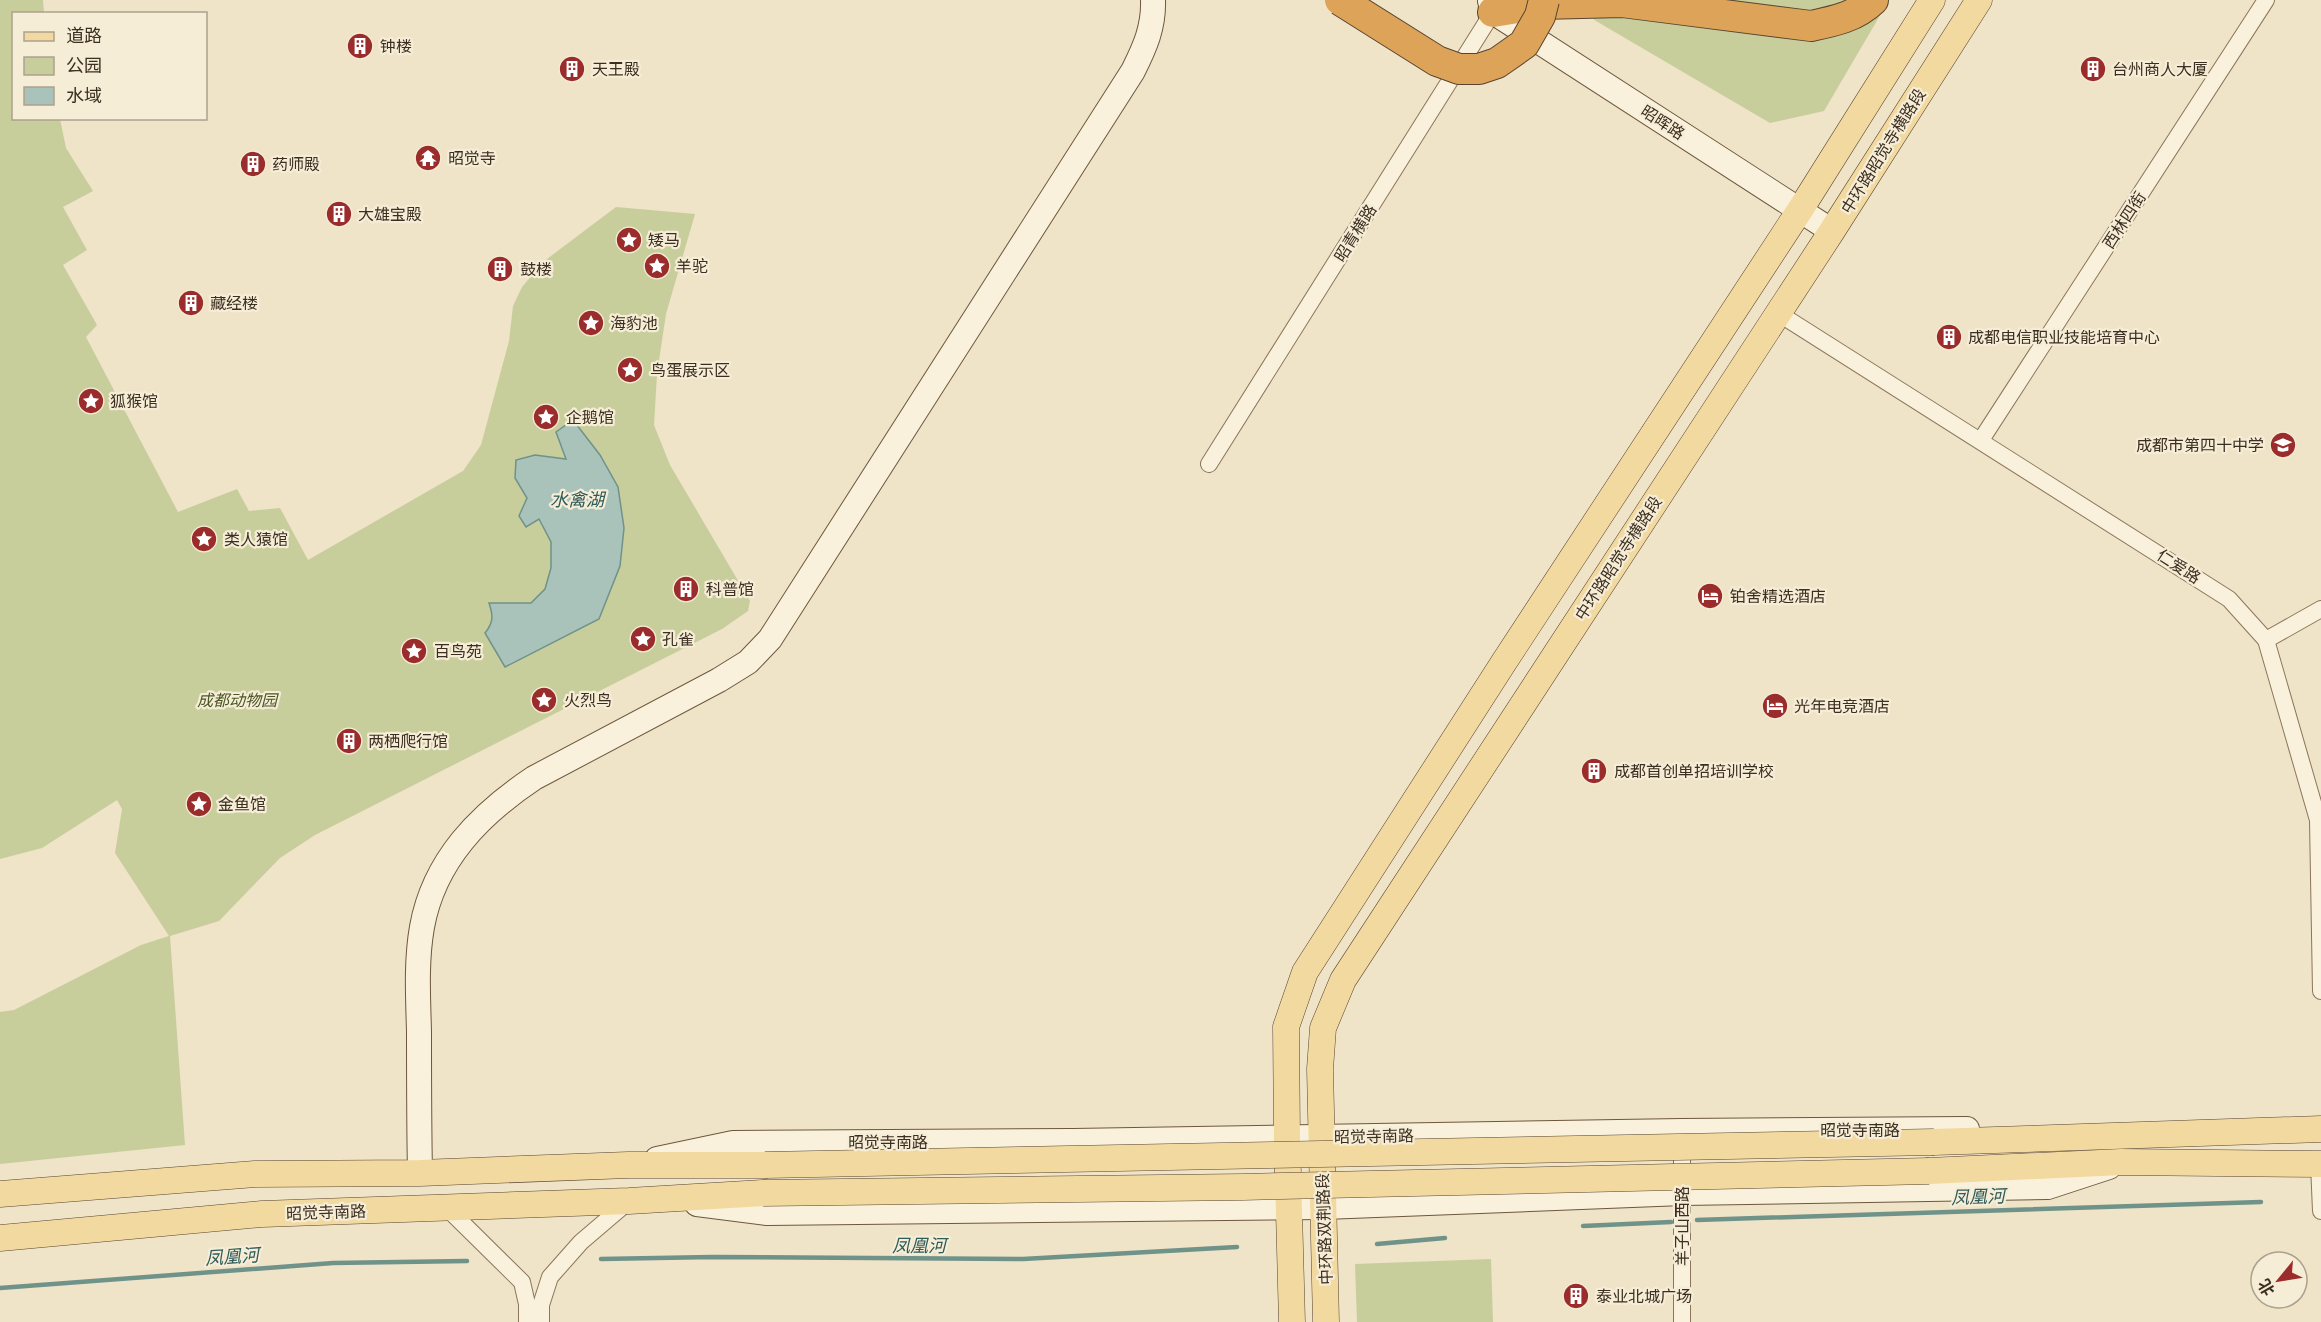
<svg xmlns="http://www.w3.org/2000/svg" width="2321" height="1322" viewBox="0 0 2321 1322" font-family="'Crimson Pro','Noto Sans SC',serif">
  <style>
    .green { fill: #c7ce9b }
    .water { fill: #a9c3bb; stroke: #6f9289; stroke-width: 1.5 }
    .lines { fill: none; stroke-linecap: round; stroke-linejoin: round }
    .stream { stroke: #6f9289; stroke-width: 4.5 }
    .street-casing { stroke: #8b765c; stroke-width: 18 }
    .secondary-casing { stroke: #6d573f; stroke-width: 26 }
    .primary-casing { stroke: #594430; stroke-width: 27 }
    .highway-casing { stroke: #594430; stroke-width: 32 }
    .street { stroke: #f9f1db; stroke-width: 16 }
    .secondary { stroke: #f9f1db; stroke-width: 24 }
    .primary { stroke: #f1d9a0; stroke-width: 26 }
    .highway { stroke: #dda459; stroke-width: 30 }
    .primary-bridge-casing { stroke: #594430; stroke-width: 27; stroke-linecap: butt }
    .highway-bridge-casing { stroke: #594430; stroke-width: 32; stroke-linecap: butt }
    .primary-bridge { stroke: #f1d9a0; stroke-width: 26 }
    .highway-bridge { stroke: #dda459; stroke-width: 30 }
    .labels { text-anchor: middle; stroke-width: 4.5; stroke-linejoin: round; paint-order: stroke }
    .poi-label { font-size: 16px; fill: #3c2e20; stroke: #f6edd7; text-anchor: start }
    .street-label { font-size: 16px; fill: #3c2e20; stroke: #f6edd7 }
    .park-label { font-size: 16px; font-style: italic; fill: #4b5826; stroke: #f6edd7 }
    .water-label { font-size: 18px; font-style: italic; fill: #2f5b59; stroke: #f6edd7 }
  </style>
  <rect width="100%" height="100%" fill="#efe3c8"/>
  <!-- green -->
  <g class="green">
    <path d="M0,0h43l1,13 -30,1v104l46,1 6,29 27,43 -30,16 24,43 -24,15 34,60 -11,12 92,175 59,-23 12,22 31,-3 28,52 155,-89 18,-26 28,-104 4,-35 9,-19 21,-25 73,-55 79,7 -29,100 -9,60 -3,51 16,40 80,136 -2,10 -26,18 -407,206 -35,23 -61,63 -49,15 15,209 -185,19v-152l14,-2 127,-65 28,-9 -54,-83 7,-44 -5,-9 -75,48 -42,11z"/>
    <path d="M1569,0h320l-65,111 -54,12 -174,-102z"/>
    <path d="M1491,1259l2,63h-136l-2,-58z"/>
  </g>
  <!-- water -->
  <path class="water" d="M573,420l27,35 18,32 6,41 -4,38 -21,53 -94,48 -20,-34c9,-11 8,-18 4,-30h42l14,-14 6,-21v-26l-12,-23 -13,8 -7,-11 8,-18 -12,-20 1,-18 19,-5 31,4 -10,-27z"/>
  <g class="lines">
    <!-- stream -->
    <g class="stream">
      <path d="M1697,1220l564,-18"/>
      <path d="M1583,1226l88,-4"/>
      <path d="M1377,1244l68,-6"/>
      <path d="M601,1259l111,-2 311,2 214,-12"/>
      <path d="M0,1288l333,-25 134,-2"/>
    </g>
    <!-- street casing -->
    <g class="street-casing">
      <g id="street">
        <path d="M1778,313l451,286 37,41 52,180 3,171"/>
        <path d="M1981,440l285,-440"/>
        <path d="M1209,464l284,-452"/>
        <path d="M2266,640l55,-31"/>
        <path d="M1682,1138v184"/>
        <path d="M2319,1164l2,47"/>
        <path d="M446,1207l76,75 5,22v18"/>
        <path d="M541,1322v-17l9,-28 31,-35 48,-41"/>
      </g>
    </g>
    <!-- secondary casing -->
    <g class="secondary-casing">
      <g id="secondary">
        <path d="M1490,1l3,11 339,219"/>
        <path d="M657,1159l76,-16 340,-2 608,-10 286,-2"/>
        <path d="M420,1173c-1,-48 -1,-95 -1,-142 -1,-35 -3,-70 3,-104 12,-67 58,-113 112,-149l185,-98 29,-18 22,-23 363,-568c12,-24 21,-44 20,-71"/>
        <path d="M697,1204l70,9 557,-6 359,-14 365,-6 61,-20"/>
      </g>
    </g>
    <!-- primary casing -->
    <g class="primary-casing">
      <g id="primary">
        <path d="M1934,1142l387,-13"/>
        <path d="M1929,1171l192,-9 200,2"/>
        <path d="M0,1194l255,-20 165,-1 208,-8h137"/>
        <path d="M0,1238l262,-24 367,-13 134,-8"/>
        <path d="M1292,1322l-5,-184 -1,-111 19,-55 199,-310 296,-452 132,-210"/>
        <path d="M1326,1322l-6,-253 3,-41 20,-48 489,-749 147,-231"/>
      </g>
    </g>
    <!-- highway casing -->
    <g class="highway-casing">
      <path id="highway" d="M1493,12l48,-8 81,-2 189,24c24,-5 44,-9 62,-26"/>
    </g>
    <!-- street -->
    <use href="#street" class="street"/>
    <!-- secondary -->
    <use href="#secondary" class="secondary"/>
    <!-- primary -->
    <use href="#primary" class="primary"/>
    <!-- highway -->
    <use href="#highway" class="highway"/>
    <!-- primary-bridge casing -->
    <g class="primary-bridge-casing">
      <g id="primary-bridge">
        <path d="M765,1165l1169,-23"/>
        <path d="M763,1193l480,-6 686,-16"/>
      </g>
    </g>
    <!-- highway-bridge casing -->
    <g class="highway-bridge-casing">
      <path id="highway-bridge" d="M1340,0l97,61 22,8h20l18,-6 27,-19 16,-28 4,-16"/>
    </g>
    <!-- primary-bridge -->
    <use href="#primary-bridge" class="primary-bridge"/>
    <!-- highway-bridge -->
    <use href="#highway-bridge" class="highway-bridge"/>
  </g>
  <!-- icons -->
  <defs>
    <g id="building-disc" transform="scale(1.35)"><circle r="9.5" fill="#9b2c2c" stroke="#f6edd7"/><path d="M-4-6H4V6H1V3H-1V6H-4ZM-2.5-4.3h1.7v1.8h-1.7ZM.8-4.3h1.7v1.8H.8ZM-2.5-1h1.7V.8h-1.7ZM.8-1h1.7V.8H.8Z" fill="#fff"/></g>
    <g id="temple-disc" transform="scale(1.35)"><circle r="9.5" fill="#9b2c2c" stroke="#f6edd7"/><path d="M0-6L5-2H3V0L6.5 2.5H4V6H1.5V3h-3V6H-4V2.5H-6.5L-3 0V-2H-5Z" fill="#fff"/></g>
    <g id="sight-disc" transform="scale(1.35)"><circle r="9.5" fill="#9b2c2c" stroke="#f6edd7"/><path d="M0-6L1.8-2.2L6-1.7L2.9 1.2L3.7 5.4L0 3.3L-3.7 5.4L-2.9 1.2L-6-1.7L-1.8-2.2Z" fill="#fff"/></g>
    <g id="school-disc" transform="scale(1.35)"><circle r="9.5" fill="#9b2c2c" stroke="#f6edd7"/><path d="M0-5L7-2L0 1L-7-2ZM-4 1L0 2.5L4 1V4Q0 6-4 4Z" fill="#fff"/></g>
    <g id="hotel-disc" transform="scale(1.35)"><circle r="9.5" fill="#9b2c2c" stroke="#f6edd7"/><path d="M-6-4.5h1.5V1H6V5H4.5V3h-9V5H-6ZM-4 0a1.8 1.8 0 1 1 3.6 0ZM.5 0V-2.5h3Q6-2.5 6 0Z" fill="#fff"/></g>
  </defs>
  <g fill-rule="evenodd">
    <use href="#building-disc" x="360" y="46"/>
    <use href="#building-disc" x="572" y="69"/>
    <use href="#building-disc" x="2093" y="69"/>
    <use href="#temple-disc" x="428" y="158"/>
    <use href="#building-disc" x="253" y="164"/>
    <use href="#building-disc" x="339" y="214"/>
    <use href="#sight-disc" x="629" y="240"/>
    <use href="#sight-disc" x="657" y="266"/>
    <use href="#building-disc" x="500" y="269"/>
    <use href="#building-disc" x="191" y="303"/>
    <use href="#sight-disc" x="591" y="323"/>
    <use href="#building-disc" x="1949" y="337"/>
    <use href="#sight-disc" x="630" y="370"/>
    <use href="#sight-disc" x="91" y="401"/>
    <use href="#sight-disc" x="546" y="417"/>
    <use href="#school-disc" x="2283" y="445"/>
    <use href="#sight-disc" x="204" y="539"/>
    <use href="#building-disc" x="686" y="589"/>
    <use href="#hotel-disc" x="1710" y="596"/>
    <use href="#sight-disc" x="643" y="639"/>
    <use href="#sight-disc" x="414" y="651"/>
    <use href="#sight-disc" x="544" y="700"/>
    <use href="#hotel-disc" x="1775" y="706"/>
    <use href="#building-disc" x="349" y="741"/>
    <use href="#building-disc" x="1594" y="771"/>
    <use href="#sight-disc" x="199" y="804"/>
    <use href="#building-disc" x="1576" y="1296"/>
  </g>
  <g class="labels">
    <!-- poi labels -->
    <g class="poi-label">
      <text x="380" y="52">钟楼</text>
      <text x="592" y="75">天王殿</text>
      <text x="2112" y="75">台州商人大厦</text>
      <text x="448" y="164">昭觉寺</text>
      <text x="272" y="170">药师殿</text>
      <text x="358" y="220">大雄宝殿</text>
      <text x="648" y="246">矮马</text>
      <text x="676" y="272">羊驼</text>
      <text x="520" y="275">鼓楼</text>
      <text x="210" y="309">藏经楼</text>
      <text x="610" y="329">海豹池</text>
      <text x="1968" y="343">成都电信职业技能培育中心</text>
      <text x="650" y="376">鸟蛋展示区</text>
      <text x="110" y="407">狐猴馆</text>
      <text x="566" y="423">企鹅馆</text>
      <text x="2264" y="451" text-anchor="end">成都市第四十中学</text>
      <text x="224" y="545">类人猿馆</text>
      <text x="706" y="595">科普馆</text>
      <text x="1730" y="602">铂舍精选酒店</text>
      <text x="662" y="645">孔雀</text>
      <text x="434" y="657">百鸟苑</text>
      <text x="564" y="706">火烈鸟</text>
      <text x="1794" y="712">光年电竞酒店</text>
      <text x="368" y="747">两栖爬行馆</text>
      <text x="1614" y="777">成都首创单招培训学校</text>
      <text x="218" y="810">金鱼馆</text>
      <text x="1596" y="1302">泰业北城广场</text>
    </g>
    <!-- street labels -->
    <g class="street-label">
      <text transform="translate(1663 122) rotate(33)" y="6">昭晖路</text>
      <text transform="translate(1883 151) rotate(-58)" y="6">中环路昭觉寺横路段</text>
      <text transform="translate(2124 220) rotate(-57)" y="6">西林四街</text>
      <text transform="translate(1355 233) rotate(-58)" y="6">昭青横路</text>
      <text transform="translate(1618 558) rotate(-57)" y="6">中环路昭觉寺横路段</text>
      <text transform="translate(2179 566) rotate(33)" y="6">仁爱路</text>
      <text x="1860" y="1136">昭觉寺南路</text>
      <text transform="translate(1374 1136) rotate(-1)" y="6">昭觉寺南路</text>
      <text x="888" y="1148">昭觉寺南路</text>
      <text transform="translate(326 1212) rotate(-2)" y="6">昭觉寺南路</text>
      <text transform="translate(1682 1226) rotate(-90)" y="6">羊子山西路</text>
      <text transform="translate(1324 1229) rotate(-92)" y="6">中环路双荆路段</text>
    </g>
    <!-- park labels -->
    <g class="park-label">
      <text x="237" y="706">成都动物园</text>
    </g>
    <!-- water labels -->
    <g class="water-label">
      <text x="577" y="506">水禽湖</text>
      <text transform="translate(1978 1197) rotate(-2)" y="6">凤凰河</text>
      <text x="919" y="1252">凤凰河</text>
      <text transform="translate(232 1257) rotate(-4)" y="6">凤凰河</text>
    </g>
  </g>
  <!-- legend -->
  <rect x="12" y="12" width="195" height="108" fill="#f6edd7" stroke="#aca18e" stroke-width="1.5"/>
  <rect x="24" y="32" width="30" height="9" fill="#f1d9a0" stroke="#aca18e" stroke-width="1.5"/>
  <text x="66" y="42" font-size="18" fill="#3c2e20">道路</text>
  <rect x="24" y="57" width="30" height="18" fill="#c7ce9b" stroke="#aca18e" stroke-width="1.5"/>
  <text x="66" y="72" font-size="18" fill="#3c2e20">公园</text>
  <rect x="24" y="87" width="30" height="18" fill="#a9c3bb" stroke="#aca18e" stroke-width="1.5"/>
  <text x="66" y="102" font-size="18" fill="#3c2e20">水域</text>
  <!-- north arrow -->
  <g transform="translate(2279 1280) rotate(240)"><circle r="28" fill="#f6edd7" stroke="#aca18e" stroke-width="1.5"/>
  <path d="M0-4.5L10 22L0 15L-10 22Z" fill="#9b2c2c"/>
  <text y="-9" font-size="16" font-weight="bold" text-anchor="middle" fill="#3c2e20">北</text>
  </g>
</svg>
